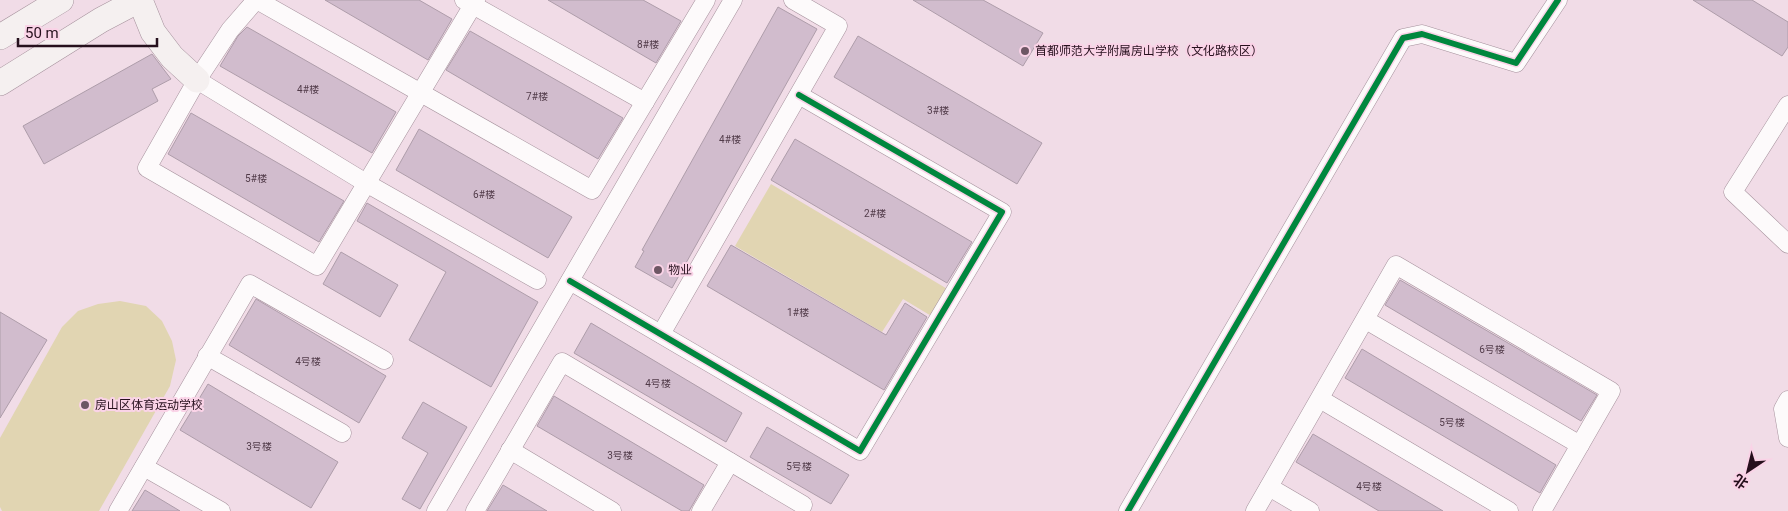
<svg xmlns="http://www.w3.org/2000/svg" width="1788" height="511" viewBox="0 0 1788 511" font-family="Roboto,'Noto Sans SC',sans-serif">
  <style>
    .green { fill: #e1d5b2 }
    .building { fill: #d1bccd; stroke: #ae9daa }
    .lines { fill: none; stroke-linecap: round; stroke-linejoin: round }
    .street-casing { stroke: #a5919c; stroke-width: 19 }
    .secondary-casing { stroke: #a5919c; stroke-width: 26 }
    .street { stroke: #fdfafb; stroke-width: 18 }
    .secondary { stroke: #f5f0f0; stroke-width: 25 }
    .cycleway-casing { stroke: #fad3e7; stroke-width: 9 }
    .cycleway { stroke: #00873e; stroke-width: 6 }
    .poi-dot { fill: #6d5764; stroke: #fad3e7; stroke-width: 2 }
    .labels { text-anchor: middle; stroke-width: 4; stroke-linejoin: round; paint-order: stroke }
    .number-label { font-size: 10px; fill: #513b49 }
    .poi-label { font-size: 12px; fill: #26101d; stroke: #fad3e7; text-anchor: start }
  </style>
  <rect width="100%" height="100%" fill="#f1dce7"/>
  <!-- green -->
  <g class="green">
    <path d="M771,184l178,106 -16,27 -30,-18 -21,33 -147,-86z"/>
    <path d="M120,301l26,5 16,15 10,20 4,19 -6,26 -71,125h-97l-2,-4v-69l62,-111 16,-16 20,-7z"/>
  </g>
  <!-- building -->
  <g class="building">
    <path d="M325,0h94l33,19 -24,41z"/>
    <path d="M548,0h95l38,21 -25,42z"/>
    <path d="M913,0h70l60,33 -20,33z"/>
    <path d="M1693,0h59l36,22v25l-6,9z"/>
    <path d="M778,7l39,22 -145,259 -37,-21 9,-16 -2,-1z"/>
    <path d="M247,27l149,85 -24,41 -152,-87 18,-30z"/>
    <path d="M470,31l153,87 -25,41 -152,-89z"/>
    <path d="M858,36l184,107 -25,41 -183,-107z"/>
    <path d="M152,54l19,25 -19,10 6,12 -114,63 -21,-38z"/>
    <path d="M191,113l153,88 -25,41 -151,-88z"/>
    <path d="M419,129l153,88 -24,41 -152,-88z"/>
    <path d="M795,139l177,103 -25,41 -176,-103z"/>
    <path d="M367,203l171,99 -47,85 -82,-47 37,-68 -89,-51z"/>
    <path d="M731,245l155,90 19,-32 22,14 -43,73 -177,-104z"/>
    <path d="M341,252l57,33 -18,32 -57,-33z"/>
    <path d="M1400,280l197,115 -16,26 -196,-116z"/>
    <path d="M256,299l130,77 -27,47 -130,-78z"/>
    <path d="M0,312l47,28 -47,78z"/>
    <path d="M591,323l151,90 -16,29 -152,-89z"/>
    <path d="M1362,349l194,116 -16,28 -195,-115z"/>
    <path d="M208,384l130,78 -27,46 -131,-78z"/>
    <path d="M554,396l150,89 -15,26h-7l-145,-85z"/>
    <path d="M423,402l44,25 -47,82 -18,-10 26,-46 -26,-15z"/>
    <path d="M767,427l82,48 -18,29 -81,-47z"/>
    <path d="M1313,434l130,77h-64l-83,-49z"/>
    <path d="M503,485l44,26h-60z"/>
    <path d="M145,490l35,21h-48z"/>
  </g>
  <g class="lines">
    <!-- street casing -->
    <g class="street-casing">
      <g id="street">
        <path d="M256,0l-26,30 -33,50 -50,88 170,98 159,-266"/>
        <path d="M257,0l335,190 114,-190"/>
        <path d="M464,0l181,102"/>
        <path d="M197,80l169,103 171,97"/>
        <path d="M1788,105l-55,87 55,52"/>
        <path d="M570,281l290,170 142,-239 -203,-117"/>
        <path d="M1366,320l214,125"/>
        <path d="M661,334l177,-308 -45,-26"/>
        <path d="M207,356l135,77"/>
        <path d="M1320,399l189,112"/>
        <path d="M1788,400l-5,9 5,29"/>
        <path d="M510,450l102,61"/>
        <path d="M144,467l77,44"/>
        <path d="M1269,487l41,24"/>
        <path d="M118,511l132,-227 134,76"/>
        <path d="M436,511l297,-511"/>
        <path d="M475,511l87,-149 241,143"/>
        <path d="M701,511l29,-49"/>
        <path d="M1128,511l275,-473 19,-4 94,29 42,-63"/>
        <path d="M1255,511l141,-246 215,126 -69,120"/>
      </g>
    </g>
    <!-- secondary casing -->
    <g class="secondary-casing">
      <g id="secondary">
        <path d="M140,0l13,32 19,25 25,23"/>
        <path d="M0,37l61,-37"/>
        <path d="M0,83l101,-63 38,-20"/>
      </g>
    </g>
    <!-- street -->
    <use href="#street" class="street"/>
    <!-- secondary -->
    <use href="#secondary" class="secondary"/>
    <!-- cycleway casing -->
    <g class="cycleway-casing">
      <g id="cycleway">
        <path d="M570,281l290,170 142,-239 -203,-117"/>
        <path d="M1128,511l275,-473 19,-4 94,29 42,-63"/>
      </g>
    </g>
    <!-- cycleway -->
    <use href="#cycleway" class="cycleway"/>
  </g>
  <!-- markers -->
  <g class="poi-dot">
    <circle cx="1025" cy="51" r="5"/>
    <circle cx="658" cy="270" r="5"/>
    <circle cx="85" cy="405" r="5"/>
  </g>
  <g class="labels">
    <!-- number labels -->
    <g class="number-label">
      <text x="648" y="48">8#楼</text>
      <text x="308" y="93">4#楼</text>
      <text x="537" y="100">7#楼</text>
      <text x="938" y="114">3#楼</text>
      <text x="730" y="143">4#楼</text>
      <text x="256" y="182">5#楼</text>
      <text x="484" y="198">6#楼</text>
      <text x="875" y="217">2#楼</text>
      <text x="798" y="316">1#楼</text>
      <text x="1492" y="353">6号楼</text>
      <text x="308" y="365">4号楼</text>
      <text x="658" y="387">4号楼</text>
      <text x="1452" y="426">5号楼</text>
      <text x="259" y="450">3号楼</text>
      <text x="620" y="459">3号楼</text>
      <text x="799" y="470">5号楼</text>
      <text x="1369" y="490">4号楼</text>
    </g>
    <!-- poi labels -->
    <g class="poi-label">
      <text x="1035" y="55">首都师范大学附属房山学校（文化路校区）</text>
      <text x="668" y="274">物业</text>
      <text x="95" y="409">房山区体育运动学校</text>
    </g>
  </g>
  <!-- north arrow -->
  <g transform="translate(1748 471) rotate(215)" stroke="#fad3e7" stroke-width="4" paint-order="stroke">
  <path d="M0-4L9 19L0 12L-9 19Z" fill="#26101d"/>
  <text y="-8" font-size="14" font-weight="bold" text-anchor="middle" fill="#26101d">北</text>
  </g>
  <!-- scale -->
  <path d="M18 38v8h139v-8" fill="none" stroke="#26101d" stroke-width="2.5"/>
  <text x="25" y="38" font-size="15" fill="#26101d" stroke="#fad3e7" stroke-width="4" paint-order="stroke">50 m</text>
</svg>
